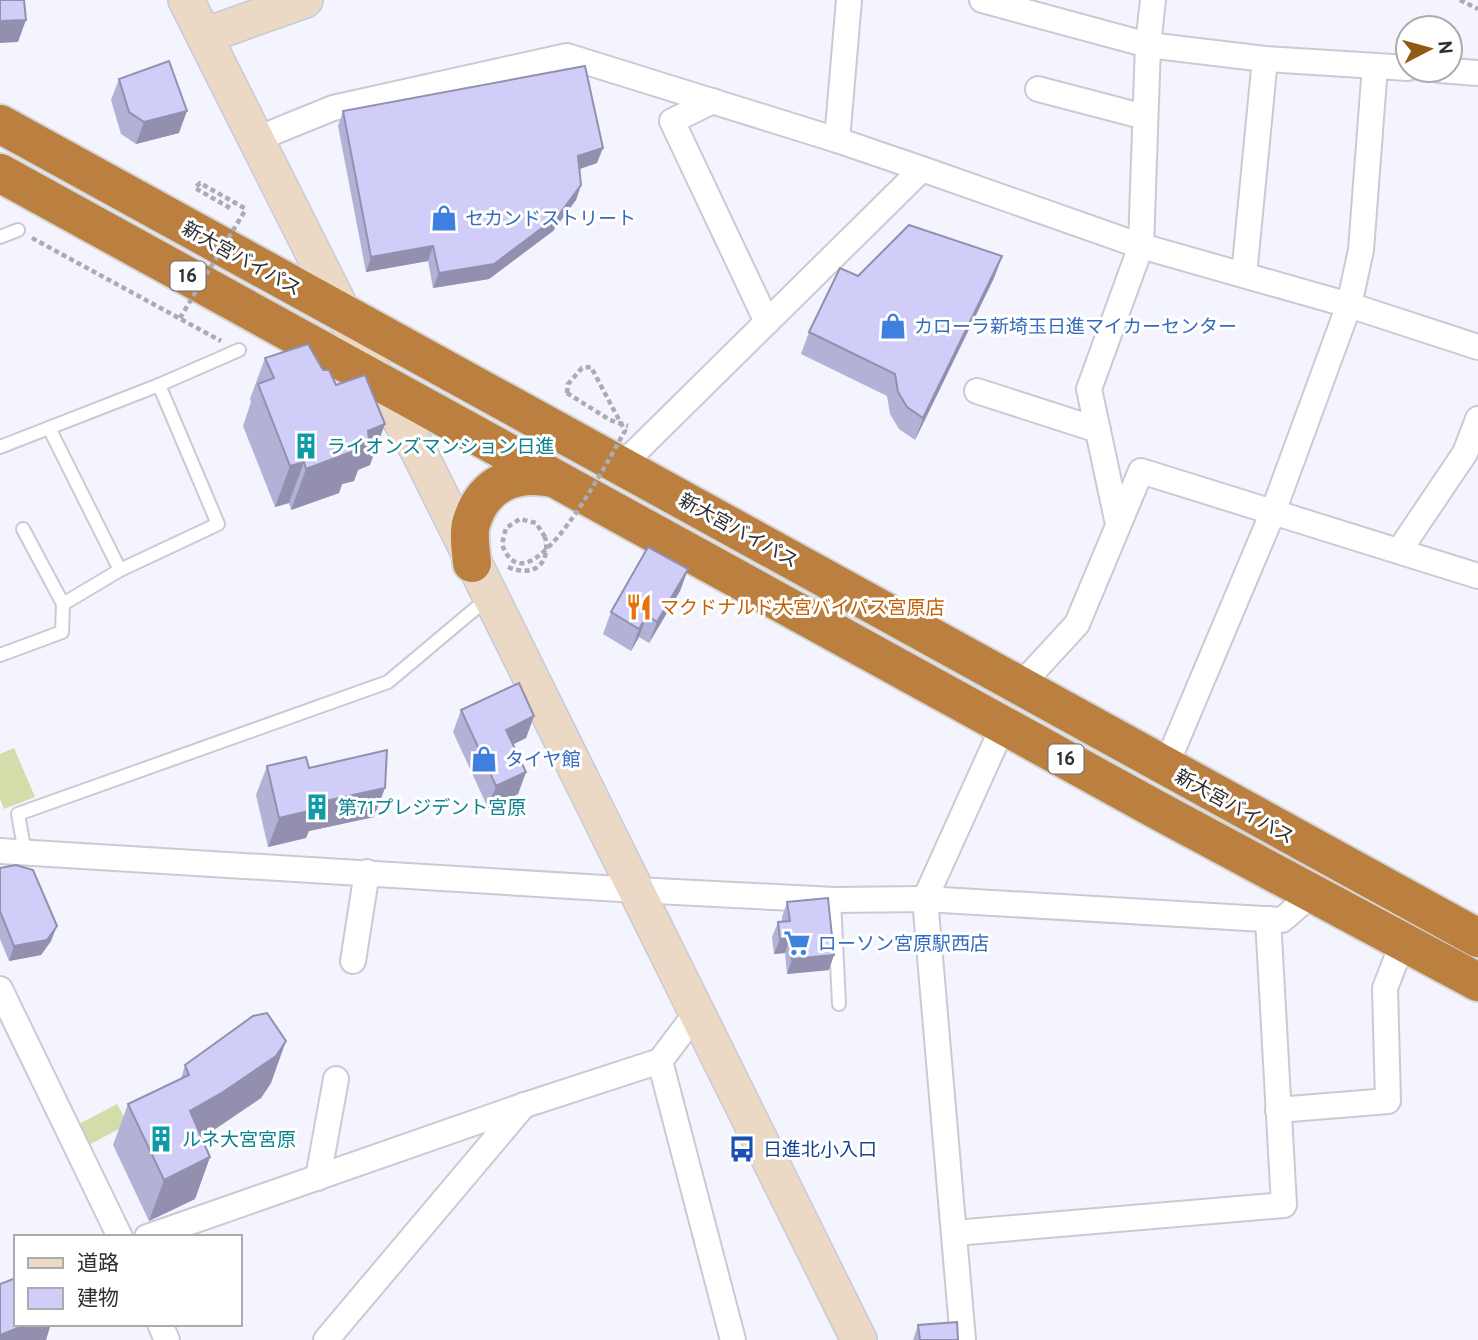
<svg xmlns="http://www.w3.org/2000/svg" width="1478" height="1340" viewBox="0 0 1478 1340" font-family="Overpass,'Noto Sans JP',sans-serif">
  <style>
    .green { fill: #d3ddaa }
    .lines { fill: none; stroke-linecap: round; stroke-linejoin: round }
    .lane-casing { stroke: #cacad5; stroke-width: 16 }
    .street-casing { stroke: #cacad5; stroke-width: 28 }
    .secondary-casing { stroke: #cacad5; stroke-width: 38 }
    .highway-casing { stroke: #d5d5d6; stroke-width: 42 }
    .path { stroke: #ababb3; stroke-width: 4.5; stroke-dasharray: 5 3.5; stroke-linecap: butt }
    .lane { stroke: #fff; stroke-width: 12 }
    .street { stroke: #fff; stroke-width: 24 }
    .secondary { stroke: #ebd9c5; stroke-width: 35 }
    .highway { stroke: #bb7f3f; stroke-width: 38 }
    .path-bridge { stroke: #ababb3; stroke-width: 4.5; stroke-dasharray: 5 3.5; stroke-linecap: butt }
    .wall { fill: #b3b1d5 }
    .shaded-wall { fill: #9290ae }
    .building { fill: #d0cef8; stroke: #9290ae; stroke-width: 2 }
    .labels { text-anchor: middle; stroke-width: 6; stroke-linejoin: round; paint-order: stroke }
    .shield { fill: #fff; stroke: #6d6d70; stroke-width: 2 }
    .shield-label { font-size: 18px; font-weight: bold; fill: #2e2e33 }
    .shop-label { font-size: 19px; fill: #366cbe; stroke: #fff; text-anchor: start }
    .street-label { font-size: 19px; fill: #2e2e33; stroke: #fff }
    .culture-label { font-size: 19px; fill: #0d838f; stroke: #fff; text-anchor: start }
    .food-label { font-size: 19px; fill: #c56008; stroke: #fff; text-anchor: start }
    .transit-label { font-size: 19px; fill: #164399; stroke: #fff; text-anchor: start }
  </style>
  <rect width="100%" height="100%" fill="#f4f4fe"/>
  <!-- green -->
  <g class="green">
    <path d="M14,748l21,49 -31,12 -4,-10v-45z"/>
    <path d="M117,1104l11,20 -39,21 -10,-21z"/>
  </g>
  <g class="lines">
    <!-- lane casing -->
    <g class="lane-casing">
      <g id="lane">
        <path d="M0,237l18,-7"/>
        <path d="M49,428l71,142"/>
        <path d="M0,447l159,-62 80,-35"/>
        <path d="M23,529l40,75"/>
        <path d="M0,655l62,-23 1,-28 57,-34 98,-46 -59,-139"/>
        <path d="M25,853l-7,-39 370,-132 100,-84"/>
        <path d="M834,900l5,104"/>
      </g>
    </g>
    <!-- street casing -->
    <g class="street-casing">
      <g id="street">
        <path d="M982,0l166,45 117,14 143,9"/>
        <path d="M1439,70l39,3"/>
        <path d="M1038,89l107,28"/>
        <path d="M713,101l-41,20 95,201"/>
        <path d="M257,139l76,-31 234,-52 270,84 85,29 -300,296"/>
        <path d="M837,140l12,-140"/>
        <path d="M922,169l219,77 208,59 129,42"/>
        <path d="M1244,275l21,-216"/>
        <path d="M977,391l121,39"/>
        <path d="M1118,524l-29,-135 52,-143 7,-201 5,-45"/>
        <path d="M1399,551l66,-98 13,-34"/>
        <path d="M1019,687l58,-63 64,-153 337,105"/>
        <path d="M1165,768l108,-256 76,-207 12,-55 14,-184"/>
        <path d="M0,851l636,39 198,10 91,-1 357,21 30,-26"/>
        <path d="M353,961l14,-89"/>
        <path d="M0,989l120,248"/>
        <path d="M697,1012l-37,49 73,279"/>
        <path d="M1278,1110l110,-9 -3,-113 18,-46"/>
        <path d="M318,1178l18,-99"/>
        <path d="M955,1233l329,-28 -16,-286"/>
        <path d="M147,1237l378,-132 135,-44"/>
        <path d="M160,1324l7,16"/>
        <path d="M326,1340l198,-235"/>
        <path d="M963,1340l-38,-441 79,-175"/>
      </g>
    </g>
    <!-- secondary casing -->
    <g class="secondary-casing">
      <g id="secondary">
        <path d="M186,0l191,380 42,72 440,888"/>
        <path d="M204,36l101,-36"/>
      </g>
    </g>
    <!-- highway casing -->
    <g class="highway-casing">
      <g id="highway">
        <path d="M0,124l1478,814"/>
        <path d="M0,173l1159,638 319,171"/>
        <path d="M472,563c-1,-12 -4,-27 -1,-39 12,-41 43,-53 82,-46"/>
      </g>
    </g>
    <!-- path -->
    <g class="path">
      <path d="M1460,0l18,9"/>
      <path d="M230,208l-35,-20 5,-5 46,26"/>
      <path d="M32,238l189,103"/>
      <path d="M567,393l43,27 18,6"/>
      <path d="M508,567c26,11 43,-3 37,-30"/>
    </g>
    <!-- lane -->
    <use href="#lane" class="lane"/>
    <!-- street -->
    <use href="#street" class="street"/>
    <!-- secondary -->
    <use href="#secondary" class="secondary"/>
    <!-- highway -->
    <use href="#highway" class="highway"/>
    <!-- path-bridge -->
    <g class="path-bridge">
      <path d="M180,318l66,-109"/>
      <path d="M545,537l-9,-14 -16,-4 -14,9 -4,16c26,75 110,-92 123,-113l-34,-64 -9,1 -14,16 -1,9"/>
    </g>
  </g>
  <!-- wall -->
  <g class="wall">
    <path d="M119,79l60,54 -43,11 -15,-10 -10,-34z"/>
    <path d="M343,111l254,52 -17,6 1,16 -5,15 -23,31 -64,48 -56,9 -5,-27 -62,11 -28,-146z"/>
    <path d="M1002,256l-8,22 -79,162 -16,-11 -9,-15 -3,-18 -86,-42 8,-22 49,-56z"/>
    <path d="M265,358l105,107 -12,5 -4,11 -12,3 -3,9 -48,17 -2,-7 -14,4 -32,-81 8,-24 -1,-3z"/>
    <path d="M688,569l-8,22 -31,52 -10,-6 -8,14 -28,-17 8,-22z"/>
    <path d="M461,710l73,6 -8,22 -13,6 13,28 -8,22 -30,14 -35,-76z"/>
    <path d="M267,766l42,2 65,49 -65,14 -3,7 -38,9 -12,-52z"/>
    <path d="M0,868l51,73 -10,14 -32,6 -9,-22z"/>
    <path d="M787,902l42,68 -42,4 -2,-21 -11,1 -2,-17 6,-15h4v-5z"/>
    <path d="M185,1065l86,18 -10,15 -60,39 9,20 -15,42 -46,22 -36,-76 15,-41 53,-25z"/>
    <path d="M918,1325l40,15h-45z"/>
  </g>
  <!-- shaded-wall -->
  <g class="shaded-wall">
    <path d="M26,20l-8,22 -18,1v-22z"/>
    <path d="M187,111l-8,22 -43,11 8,-22z"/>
    <path d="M603,148l-6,15 -24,8 5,-15z"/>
    <path d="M581,185l-5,15 -23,31 -64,48 -56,9 6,-15z"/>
    <path d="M433,246l-5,15 -62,11 5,-15z"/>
    <path d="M1002,256l-8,22 -79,162 8,-22z"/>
    <path d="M385,424l-15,41 -12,5 -4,11 -12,3 -3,9 -48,17 15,-41 47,-26 15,-12z"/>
    <path d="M304,462l-15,41 -14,4 15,-41z"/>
    <path d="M688,569l-8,22 -31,52 8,-21z"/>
    <path d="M647,615l-8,22 -8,14 8,-22z"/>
    <path d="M534,716l-8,22 -28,14 8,-22z"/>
    <path d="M526,772l-8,22 -30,14 8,-22z"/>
    <path d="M385,788l-11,29 -65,14 -3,7 -38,9 11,-29 37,-15z"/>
    <path d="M57,926l-6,15 -10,14 -32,6 5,-15z"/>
    <path d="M790,938l-5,15 -11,1 6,-15z"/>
    <path d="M834,955l-5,15 -42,4 5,-15z"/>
    <path d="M286,1041l-15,42 -10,15 -53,36 -33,18 15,-41z"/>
    <path d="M210,1157l-15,42 -46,22 15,-41z"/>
    <path d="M28,1324h23l-5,16h-46v-5z"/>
  </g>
  <!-- building -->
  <g class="building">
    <path d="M0,0h24l2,20 -26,1z"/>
    <path d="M169,61l18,50 -43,11 -15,-10 -10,-33z"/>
    <path d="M585,66l18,82 -25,8 3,29 -23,31 -64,48 -55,9 -6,-27 -62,11 -28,-146z"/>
    <path d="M909,225l93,31 -79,162 -16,-11 -9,-15 -3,-18 -86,-42 31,-64 18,8z"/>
    <path d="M308,344l15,26h6l7,15 29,-10 20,49 -17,7 1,9 -16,3 1,8 -48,18 -2,-7 -14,4 -32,-82 16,-6 -9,-20z"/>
    <path d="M648,547l40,22 -31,53 -10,-7 -8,14 -28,-17z"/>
    <path d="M519,683l15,33 -28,14 20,42 -30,14 -35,-76z"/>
    <path d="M387,750l-2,38 -69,15 1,6 -38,9 -12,-52 39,-9 3,11z"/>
    <path d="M16,865l17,5 24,56 -10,14 -33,6 -14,-35v-43z"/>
    <path d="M828,898l6,57 -42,4 -2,-21 -10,1 -2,-17 12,-1 -3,-19z"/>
    <path d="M267,1013l19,28 -10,15 -53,36 -33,19 20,46 -46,23 -36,-76 61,-29 -4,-10 68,-49z"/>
    <path d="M16,1278v46h12l-28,11v-51z"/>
    <path d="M957,1322l1,18h-38l-2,-15z"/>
  </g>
  <!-- icons -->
  <defs>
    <g id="shop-bare" transform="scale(2.1)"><path d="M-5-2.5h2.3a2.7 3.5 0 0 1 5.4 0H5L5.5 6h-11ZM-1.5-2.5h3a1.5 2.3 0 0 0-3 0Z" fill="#3f7fe0" stroke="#fff" stroke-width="2.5" paint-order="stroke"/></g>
    <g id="building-bare" transform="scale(2.1)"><path d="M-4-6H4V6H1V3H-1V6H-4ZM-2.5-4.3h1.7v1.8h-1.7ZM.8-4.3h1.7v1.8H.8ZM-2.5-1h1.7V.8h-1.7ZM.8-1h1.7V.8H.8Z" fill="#0f9aa8" stroke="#fff" stroke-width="2.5" paint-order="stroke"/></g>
    <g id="restaurant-bare" transform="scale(2.1)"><path d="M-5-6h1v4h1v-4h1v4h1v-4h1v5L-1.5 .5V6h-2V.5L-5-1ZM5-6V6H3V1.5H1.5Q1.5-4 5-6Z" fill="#e8710a" stroke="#fff" stroke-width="2.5" paint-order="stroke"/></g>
    <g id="supermarket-bare" transform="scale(2.1)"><path d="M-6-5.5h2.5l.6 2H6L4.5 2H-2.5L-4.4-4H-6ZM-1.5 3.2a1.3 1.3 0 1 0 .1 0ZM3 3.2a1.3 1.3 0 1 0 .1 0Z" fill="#3f7fe0" stroke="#fff" stroke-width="2.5" paint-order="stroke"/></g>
    <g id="bus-bare" transform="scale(2.1)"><path d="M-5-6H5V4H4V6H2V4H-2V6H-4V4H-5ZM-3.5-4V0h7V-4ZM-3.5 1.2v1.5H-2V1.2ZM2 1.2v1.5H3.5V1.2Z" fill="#1a4fb4" stroke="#fff" stroke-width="2.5" paint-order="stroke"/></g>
  </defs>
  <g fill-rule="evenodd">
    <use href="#shop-bare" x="444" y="218"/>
    <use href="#shop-bare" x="893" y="326"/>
    <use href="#building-bare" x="306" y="446"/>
    <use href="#restaurant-bare" x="639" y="607"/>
    <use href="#shop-bare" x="484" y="759"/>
    <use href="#building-bare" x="317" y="807"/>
    <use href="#supermarket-bare" x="797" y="943"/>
    <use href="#building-bare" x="161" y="1139"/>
    <use href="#bus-bare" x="742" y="1149"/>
  </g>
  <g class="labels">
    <!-- shield labels -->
    <g class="shield">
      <rect x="170.5" y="261.5" width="35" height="29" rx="5"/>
      <rect x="1048.5" y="744.5" width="35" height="29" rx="5"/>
    </g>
    <g class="shield-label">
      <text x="188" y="282">16</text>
      <text x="1066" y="765">16</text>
    </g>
    <!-- shop labels -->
    <g class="shop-label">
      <text x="465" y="225">セカンドストリート</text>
      <text x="914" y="333">カローラ新埼玉日進マイカーセンター</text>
      <text x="505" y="766">タイヤ館</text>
      <text x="818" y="950">ローソン宮原駅西店</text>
    </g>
    <!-- street labels -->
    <g class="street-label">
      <text transform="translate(242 258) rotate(29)" y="7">新大宮バイパス</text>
      <text transform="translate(739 530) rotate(29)" y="7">新大宮バイパス</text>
      <text transform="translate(1235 806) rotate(29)" y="7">新大宮バイパス</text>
    </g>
    <!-- culture labels -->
    <g class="culture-label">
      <text x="327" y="453">ライオンズマンション日進</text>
      <text x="338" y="814">第71プレジデント宮原</text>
      <text x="182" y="1146">ルネ大宮宮原</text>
    </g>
    <!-- food labels -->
    <g class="food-label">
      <text x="660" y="614">マクドナルド大宮バイパス宮原店</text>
    </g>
    <!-- transit labels -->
    <g class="transit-label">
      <text x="763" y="1156">日進北小入口</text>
    </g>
  </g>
  <!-- legend -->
  <rect x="14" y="1235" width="228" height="91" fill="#ffffff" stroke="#ababad" stroke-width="2"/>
  <rect x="28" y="1258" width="35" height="10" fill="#ebd9c5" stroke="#ababad" stroke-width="2"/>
  <text x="77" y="1270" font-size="21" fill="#2e2e33">道路</text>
  <rect x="28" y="1288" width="35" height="21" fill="#d0cef8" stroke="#ababad" stroke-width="2"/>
  <text x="77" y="1305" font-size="21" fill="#2e2e33">建物</text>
  <!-- north arrow -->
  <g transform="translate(1429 49) rotate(84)"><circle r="33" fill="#ffffff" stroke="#ababad" stroke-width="2"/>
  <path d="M0-5L12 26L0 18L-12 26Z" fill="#905a10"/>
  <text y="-10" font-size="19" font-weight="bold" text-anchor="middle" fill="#2e2e33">N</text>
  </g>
</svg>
